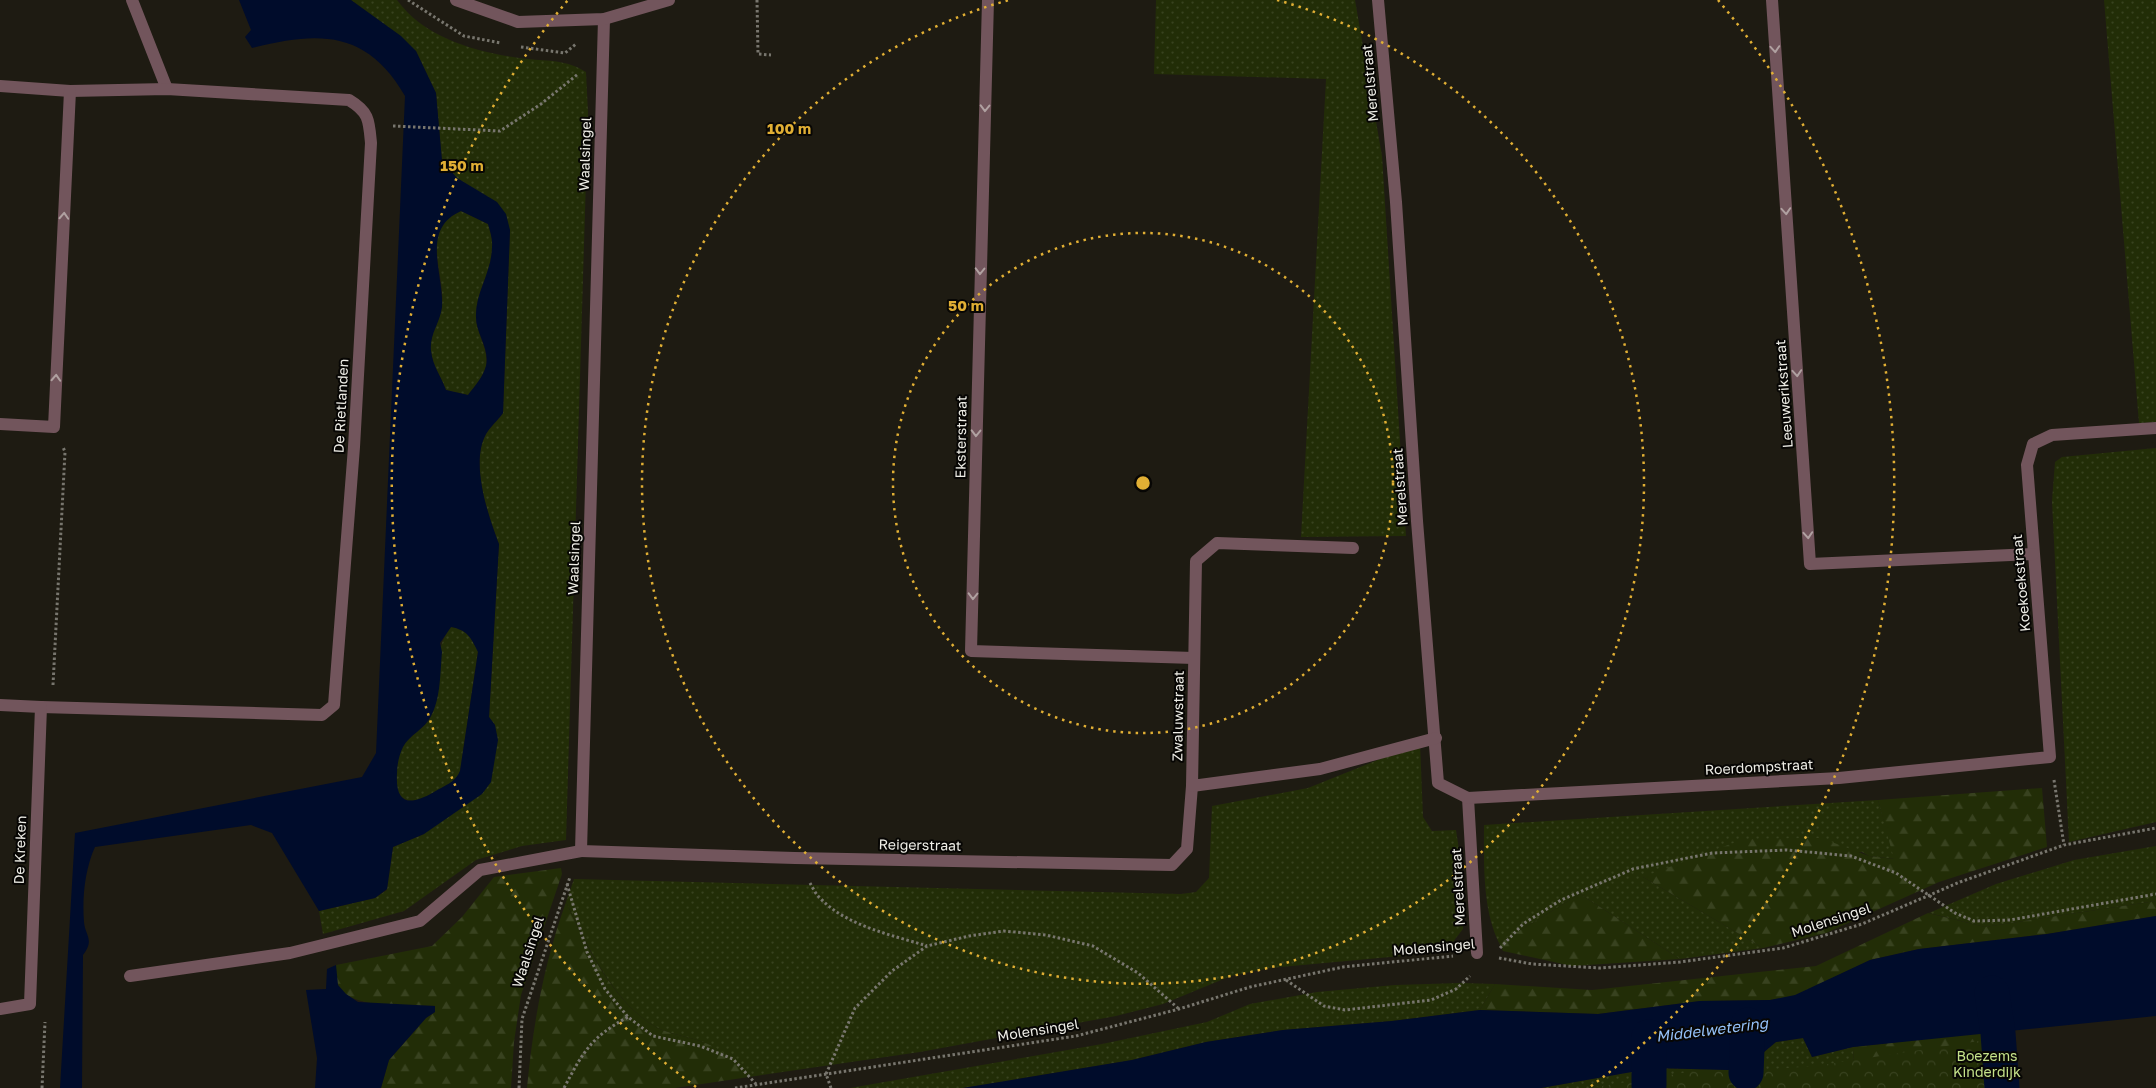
<svg xmlns="http://www.w3.org/2000/svg" width="2156" height="1088" viewBox="0 0 2156 1088" font-family="'Golos Text',sans-serif">
  <style>
    .grass { fill: url(#grass-dots) }
    .forest { fill: url(#forest-firs) }
    .park { fill: url(#park-crowns) }
    .water { fill: #000c2b; fill-rule: evenodd }
    .lines { fill: none; stroke-linecap: round; stroke-linejoin: round }
    .canal { stroke: #000c2b; stroke-width: 35 }
    .path { stroke: #78766e; stroke-width: 3; stroke-dasharray: 2.5 2.5; stroke-linecap: butt }
    .service { stroke: #72555c; stroke-width: 12 }
    .pedestrian { stroke: #72555c; stroke-width: 12 }
    .minor { stroke: #72555c; stroke-width: 12 }
    .tertiary { stroke: #72555c; stroke-width: 12 }
    .oneway { stroke: #b0a1a1 }
    .ring { fill: none; stroke: #e1af34; stroke-width: 2.5; stroke-dasharray: 2.5 5 }
    .labels { text-anchor: middle; stroke-width: 4; stroke-linejoin: round; paint-order: stroke }
    .street-label { font-size: 14px; fill: #eeede6; stroke: #070604 }
    .park-label { font-size: 14px; fill: #c4e28a; stroke: #070604 }
    .water-label { font-size: 15px; font-style: italic; fill: #95c2fa; stroke: #070604 }
    .centre { fill: #e1af34; stroke: #070604; stroke-width: 2.5 }
    .ring-label { font-size: 15px; text-anchor: middle; font-weight: bold; fill: #e1af34; stroke: #070604; stroke-width: 4; stroke-linejoin: round; paint-order: stroke }
  </style>
  <defs>
    <pattern id="grass-dots" width="8" height="8" patternUnits="userSpaceOnUse" patternTransform="scale(1.25)"><rect width="8" height="8" fill="#222d07"/><path d="M2 2h.1M6 6h.1" fill="none" stroke="#38421f" stroke-width="1.8" stroke-linecap="round"/></pattern>
    <pattern id="forest-firs" width="22" height="20" patternUnits="userSpaceOnUse" patternTransform="scale(1.25)"><rect width="22" height="20" fill="#222d07"/><path d="M5 1l3.5 6h-7zM16 11l3.5 6h-7z" fill="#38421f"/></pattern>
    <pattern id="park-crowns" width="20" height="18" patternUnits="userSpaceOnUse" patternTransform="scale(1.25)"><rect width="20" height="18" fill="#222d07"/><path d="M2 6a3 3 0 1 1 6 0M12 15a3 3 0 1 1 6 0" fill="none" stroke="#38421f"/></pattern>
  </defs>
  <rect width="100%" height="100%" fill="#1e1b12"/>
  <!-- grass -->
  <g class="grass">
    <path d="M351,0h46c29,40 83,53 130,59 23,2 40,1 59,13l2,41 -22,727 -44,6 -46,14 -72,51 -81,23 -4,-23 56,-13 12,-8 6,-43 31,-13 71,-109 -6,-8 10,-173c-11,-29 -29,-81 -13,-110 4,-7 12,-14 17,-21l7,-183 -35,-40 -18,-12 -15,-17 -6,-68 -20,-42z"/>
    <path d="M1156,0h199l27,156 24,380 -105,1 25,-458 -172,-5z"/>
    <path d="M2104,0h52v422l-17,1z"/>
    <path d="M461,211l27,13c2,7 5,16 4,23 0,25 -17,46 -16,70 0,17 13,31 10,49 -3,11 -11,20 -18,29l-22,-5c-5,-14 -13,-23 -15,-39 -2,-15 7,-26 10,-40 8,-34 -25,-80 20,-100z"/>
    <path d="M2156,448v374l-87,20 -17,-341 3,-39 7,-5z"/>
    <path d="M451,627c16,3 20,10 27,24l-18,120c-4,12 -19,17 -29,23 -39,23 -41,-19 -29,-46 6,-13 24,-19 30,-34 12,-29 -2,-62 19,-87z"/>
    <path d="M1420,743l3,74 9,14 24,-1 8,53 -1,46 -18,23 -175,16 -39,8 -68,28 -47,12 -196,36 -171,25c-14,-14 -30,-30 -49,-36 -14,-5 -31,-7 -44,-14 -42,-23 -70,-84 -90,-125l8,-23 607,15 15,-2 13,-14 3,-72 96,-18z"/>
    <path d="M1878,800l17,59 -26,-3 -7,-4 -219,25 120,71 -83,11 -100,-65 -81,49c-17,-35 -15,-80 -15,-118z"/>
    <path d="M2156,846v55l-171,26 -56,-14 67,-29 78,-24z"/>
    <path d="M1461,983l34,1 -15,26 -88,11 -109,9 -77,12 -74,18 -169,28h-113l252,-44 105,-22 43,-18 67,-12 78,-7z"/>
    <path d="M1803,1038l9,19 41,-10 1,28 156,8v5h-469l113,-20 74,2 23,-7 25,-21z"/>
  </g>
  <!-- forest -->
  <g class="forest">
    <path d="M2042,788l5,59 -108,35 -113,51 -63,15 -120,-71 101,-38 77,-1 48,18 25,3 -16,-59z"/>
    <path d="M561,868l1,6 -41,121 -7,47 -3,46h-130l8,-28 37,-42 9,-6v-6c-23,-1 -87,4 -97,-21 -3,-5 -2,-14 -2,-20l96,-19 30,-29 32,-40z"/>
    <path d="M1580,894l100,65 -108,7 -69,-15 -4,-8z"/>
    <path d="M2156,901v15l-109,18 -128,15 -49,11 -75,36 -25,4 -70,1 -102,13 -118,-4 15,-26 97,6 224,-24 112,-53 57,14z"/>
    <path d="M566,902c19,41 48,102 90,125 13,7 30,9 44,14 20,6 35,21 49,36l-74,11h-148c6,-64 17,-125 39,-186z"/>
    <path d="M2012,1029l-2,54 -156,-8 -1,-28z"/>
  </g>
  <!-- park -->
  <path class="park" d="M2012,1036l-2,52h-420l117,-19 40,2 68,-5z"/>
  <!-- water -->
  <g class="water">
    <path d="M239,0h112l50,36 15,15 20,42 6,68 15,17 40,24 9,12 4,16 -7,183c-5,7 -13,14 -17,21 -16,29 2,81 13,110l-10,173 6,8 3,15 -7,42 -9,12 -58,40 -31,13 -6,42 -12,9 -56,13 -47,-78 -21,-8 -156,22c-10,22 -13,50 -11,75 1,13 11,18 -1,33l-1,133h-22l15,-255 287,-56 14,-24 29,-657c-38,-66 -86,-65 -153,-48l-7,-11 6,-7zM461,211l27,13c2,7 5,16 4,23 0,25 -17,46 -16,70 0,17 14,31 10,49 -3,11 -11,20 -18,29l-22,-5c-5,-14 -13,-23 -15,-39 -2,-16 9,-28 11,-44 2,-33 -22,-78 19,-96zM451,627c16,3 20,10 27,25l-18,119c-4,11 -16,15 -26,21 -24,14 -39,13 -37,-19 0,-8 2,-18 6,-26 6,-12 22,-18 28,-31 10,-18 9,-44 11,-64l-2,-9z"/>
    <path d="M2156,916v100l-303,31 -41,10 -9,-19 -27,4 -25,21 -23,7 -74,-2 -113,20h-578l169,-28 74,-18 77,-12 109,-9 88,-11 118,4 102,-13 70,-1 25,-5 75,-35 49,-11 128,-15z"/>
    <path d="M336,965l2,20 8,9 12,8 77,4v6l-9,6 -37,42 -8,28h-66l2,-30 -11,-68 20,-1 1,-20z"/>
  </g>
  <g class="lines">
    <!-- canal -->
    <g class="canal">
      <path d="M1992,993l6,40 4,55"/>
      <path d="M1746,1073l2,-48"/>
      <path d="M1649,1085v-48"/>
    </g>
    <!-- path -->
    <g class="path">
      <path d="M408,0l56,36 37,7"/>
      <path d="M757,0l1,54 13,1"/>
      <path d="M521,47l44,6 11,-9"/>
      <path d="M393,126l107,5 41,-27 37,-30"/>
      <path d="M53,685l12,-233 -2,-5"/>
      <path d="M2054,780l10,65"/>
      <path d="M810,883c3,5 6,12 11,16 26,27 71,36 106,47"/>
      <path d="M567,884l20,68 18,37 23,28 25,19 47,10 33,13 23,25"/>
      <path d="M1500,948l23,-24 38,-24 72,-31 79,-16 75,-3 64,6 45,17 59,40 19,8 36,-1 146,-26"/>
      <path d="M1499,958l33,6 68,4 80,-6 103,-14 79,-24 98,-42 104,-37 92,-17"/>
      <path d="M1286,980l38,26 21,4 86,-10 25,-11 14,-13"/>
      <path d="M42,1088l3,-66"/>
      <path d="M519,1088l3,-69 48,-142"/>
      <path d="M564,1088c19,-36 27,-51 64,-71"/>
      <path d="M735,1088l341,-52 103,-27 71,-22 93,-20 110,-11"/>
      <path d="M831,1088l-5,-14 29,-66 37,-37 35,-25 42,-10 35,-5 42,4 47,11 45,27 41,36"/>
    </g>
    <!-- service -->
    <path class="service" d="M130,976l160,-23 130,-32 60,-51 101,-19"/>
    <!-- pedestrian -->
    <path class="pedestrian" d="M1468,798l9,155"/>
    <!-- minor -->
    <g class="minor">
      <path d="M132,0l35,89"/>
      <path d="M988,0l-17,651 223,7"/>
      <path d="M1378,0l18,202 21,319 21,262 30,15 371,-20 211,-21 -23,-292 6,-21 19,-9 104,-7"/>
      <path d="M1772,0l38,564 223,-10"/>
      <path d="M604,19l-23,832 214,7 377,7 15,-16 5,-63"/>
      <path d="M0,86l70,5 97,-2 182,11c20,12 20,20 22,43l-17,304 -20,258 -12,10 -281,-8"/>
      <path d="M0,424l54,3 16,-336"/>
      <path d="M1353,548l-136,-5 -21,18 -4,225 128,-17 116,-31"/>
      <path d="M0,705l41,2 -11,297 -30,5"/>
    </g>
    <!-- tertiary -->
    <path class="tertiary" d="M456,0l62,22 86,-3 65,-19"/>
  </g>
  <!-- one-way arrows -->
  <defs><path id="oneway-chevron" d="M-2-3.5L2.5 0L-2 3.5" fill="none" stroke-width="1.6" stroke-linecap="round" stroke-linejoin="round" transform="scale(1.25)"/></defs>
  <g class="oneway">
    <use href="#oneway-chevron" transform="translate(1775 49) rotate(86)"/>
    <use href="#oneway-chevron" transform="translate(985 108) rotate(91)"/>
    <use href="#oneway-chevron" transform="translate(1786 211) rotate(86)"/>
    <use href="#oneway-chevron" transform="translate(64 216) rotate(-87)"/>
    <use href="#oneway-chevron" transform="translate(980 271) rotate(91)"/>
    <use href="#oneway-chevron" transform="translate(1797 373) rotate(86)"/>
    <use href="#oneway-chevron" transform="translate(56 378) rotate(-87)"/>
    <use href="#oneway-chevron" transform="translate(976 433) rotate(91)"/>
    <use href="#oneway-chevron" transform="translate(1808 535) rotate(86)"/>
    <use href="#oneway-chevron" transform="translate(973 596) rotate(91)"/>
  </g>
  <!-- distance rings -->
  <g class="ring">
    <circle cx="1143" cy="483" r="250"/>
    <path d="M1277 0A501 501 0 1 1 1009 0"/>
    <path d="M696 1087A751 751 0 0 1 568 0M1718 0A751 751 0 0 1 1590 1087"/>
  </g>
  <g class="labels">
    <!-- street labels -->
    <g class="street-label">
      <text transform="translate(1370 83) rotate(-95)" y="5">Merelstraat</text>
      <text transform="translate(585 154) rotate(-88)" y="5">Waalsingel</text>
      <text transform="translate(1784 394) rotate(-94)" y="5">Leeuwerikstraat</text>
      <text transform="translate(341 406) rotate(-87)" y="5">De Rietlanden</text>
      <text transform="translate(961 437) rotate(-89)" y="5">Eksterstraat</text>
      <text transform="translate(1400 487) rotate(-94)" y="5">Merelstraat</text>
      <text transform="translate(574 558) rotate(-88)" y="5">Waalsingel</text>
      <text transform="translate(2021 583) rotate(-95)" y="5">Koekoekstraat</text>
      <text transform="translate(1178 716) rotate(-89)" y="5">Zwaluwstraat</text>
      <text transform="translate(1759 767) rotate(-3)" y="5">Roerdompstraat</text>
      <text transform="translate(920 845) rotate(1)" y="5">Reigerstraat</text>
      <text transform="translate(20 850) rotate(-88)" y="5">De Kreken</text>
      <text transform="translate(1458 887) rotate(-93)" y="5">Merelstraat</text>
      <text transform="translate(1831 920) rotate(-18)" y="5">Molensingel</text>
      <text transform="translate(1434 947) rotate(-5)" y="5">Molensingel</text>
      <text transform="translate(528 952) rotate(-72)" y="5">Waalsingel</text>
      <text transform="translate(1038 1030) rotate(-9)" y="5">Molensingel</text>
    </g>
    <!-- park labels -->
    <g class="park-label">
      <text x="1987" y="1061">Boezems<tspan x="1987" dy="16">Kinderdijk</tspan></text>
    </g>
    <!-- water labels -->
    <g class="water-label">
      <text transform="translate(1712 1030) rotate(-7)" y="5">Middelwetering</text>
    </g>
  </g>
  <circle cx="1143" cy="483" r="8" class="centre"/>
  <g class="ring-label">
    <text x="789" y="134">100 m</text>
    <text x="462" y="171">150 m</text>
    <text x="966" y="311">50 m</text>
  </g>
</svg>
